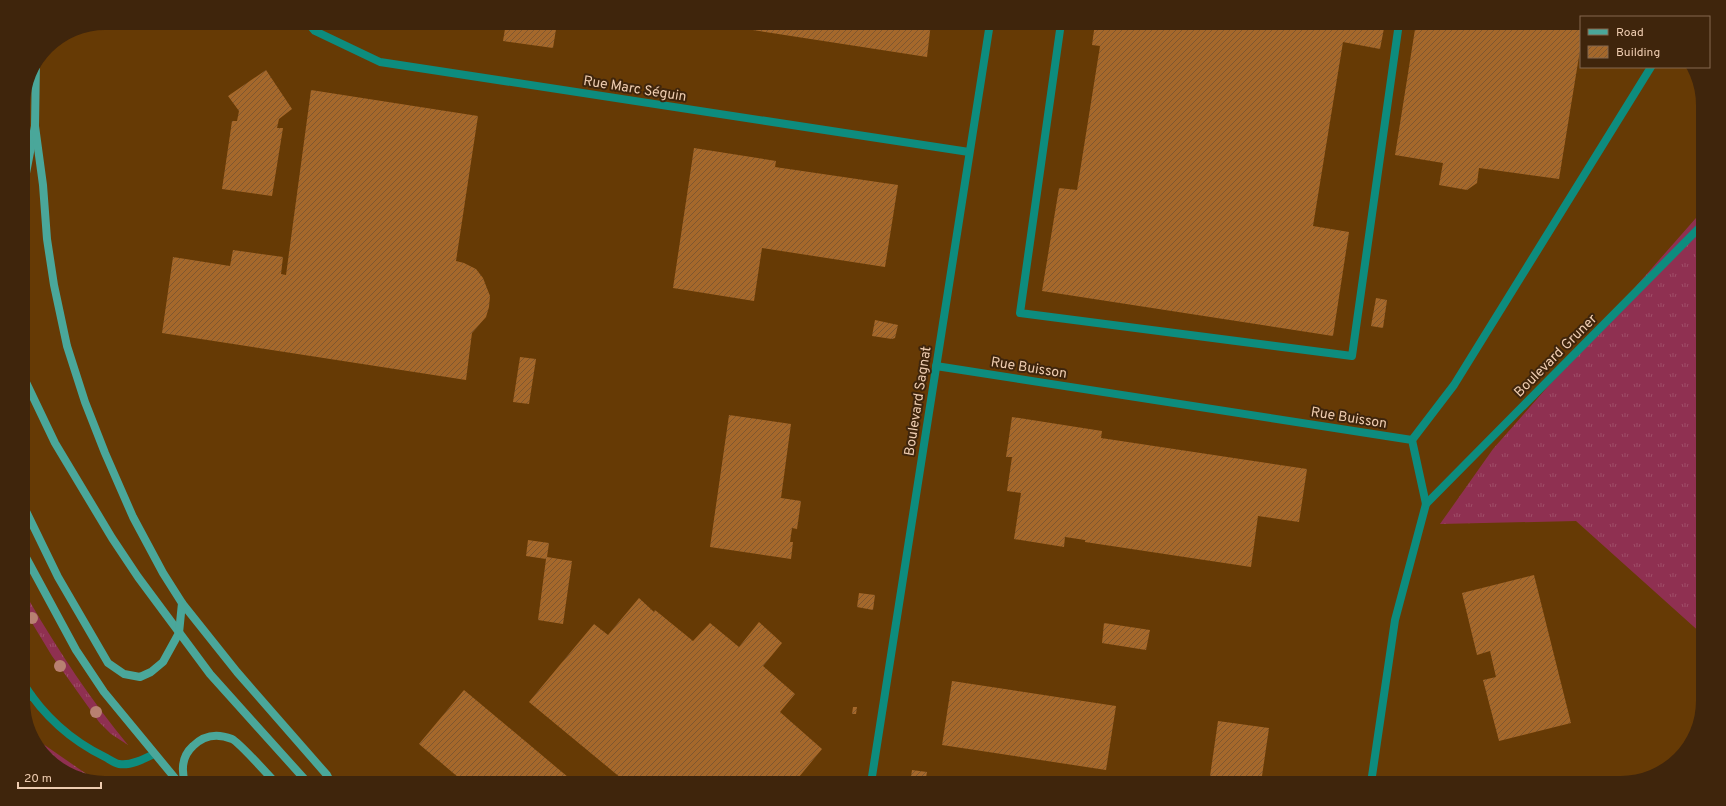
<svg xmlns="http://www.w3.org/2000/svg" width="1726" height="806" viewBox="0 0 1726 806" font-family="Overpass,sans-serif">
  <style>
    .grass { fill: url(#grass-tufts) }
    .cemetery { fill: url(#cemetery-stones) }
    .building { fill: url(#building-hatch) }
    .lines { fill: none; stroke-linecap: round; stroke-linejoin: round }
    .lane { stroke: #0d8c7e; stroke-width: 8 }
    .street { stroke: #0d8c7e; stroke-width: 8 }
    .secondary { stroke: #4aa79a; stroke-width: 8 }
    .tree { fill: #b88071 }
    .labels { text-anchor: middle; stroke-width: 4; stroke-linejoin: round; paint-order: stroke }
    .street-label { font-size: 14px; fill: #eeccb0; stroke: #3f250c }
  </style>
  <defs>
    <pattern id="grass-tufts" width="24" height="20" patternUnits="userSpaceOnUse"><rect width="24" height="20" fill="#8f3051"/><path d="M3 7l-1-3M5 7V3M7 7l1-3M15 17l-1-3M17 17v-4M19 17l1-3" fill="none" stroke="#9f4d68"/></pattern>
    <pattern id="cemetery-stones" width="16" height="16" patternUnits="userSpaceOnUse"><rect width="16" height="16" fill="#8f3051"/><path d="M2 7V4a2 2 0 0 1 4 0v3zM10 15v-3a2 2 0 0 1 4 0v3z" fill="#9f4d68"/></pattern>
    <pattern id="building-hatch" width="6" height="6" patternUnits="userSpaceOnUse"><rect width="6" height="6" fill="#a5682b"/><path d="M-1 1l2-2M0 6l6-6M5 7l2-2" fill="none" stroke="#7f572f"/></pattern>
  </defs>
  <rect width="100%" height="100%" fill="#663a05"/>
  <!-- grass -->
  <g class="grass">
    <path d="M1703,210v425l-127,-114 -136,3 53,-75z"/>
    <path d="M30,602c29,50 61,98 98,143l-17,-11 -12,-12 -47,-66 -29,-48v-4z"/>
  </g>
  <!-- cemetery -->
  <path class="cemetery" d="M33,737l65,45 -25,-5 -36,-30z"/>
  <!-- building -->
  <g class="building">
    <path d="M506,23h51l-4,25 -50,-7z"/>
    <path d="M708,23h223l-4,34z"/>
    <path d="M1095,23l9,1v-1h281l-5,26 -37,-7 -30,184 36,6 -16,104 -291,-45 17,-103 18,2 23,-144 -8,-1z"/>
    <path d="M1416,23h165v21l-22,135 -80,-11 -2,15 -10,7 -28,-5 4,-22 -48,-8z"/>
    <path d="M266,70l26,39 -13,10 -2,9h6l-11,68 -50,-7 10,-68h5l2,-10 -11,-15z"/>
    <path d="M311,90l167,26 -22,145 8,2 12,6 7,9 7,18 -1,11 -3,10 -14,16 -6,47 -304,-47 11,-76 57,9 3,-16 50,7 -2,17 5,1z"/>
    <path d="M694,148l82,13 -1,6 123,18 -13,82 -123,-19 -8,53 -81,-13z"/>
    <path d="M1376,298l11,2 -4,28 -12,-2z"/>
    <path d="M875,320l23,5 -3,13 -3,1 -20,-3z"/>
    <path d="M520,357l16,2 -7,45 -16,-2z"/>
    <path d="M729,415l62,9 -10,74 20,3 -4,28 -5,-1 -2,14h3l-2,17 -81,-12z"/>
    <path d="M1012,417l90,14 -1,7 206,31 -8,53 -41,-6 -7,51 -166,-25v-2l-20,-3 -1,10 -50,-8 7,-46 -14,-2 5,-34h-6z"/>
    <path d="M528,540l21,3 -2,14 25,4 -9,63 -25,-4 8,-61 -20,-3z"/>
    <path d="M1534,575l37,148 -72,18 -16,-61 13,-3 -6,-26 -13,4 -15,-62z"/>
    <path d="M859,593l16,2 -2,15 -16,-3z"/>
    <path d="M639,598l15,14 1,-2 38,31 17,-18 29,24 20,-25 23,21 -19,23 32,28 -15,18 42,37 -28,34h-167l-98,-81 65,-78 14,11z"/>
    <path d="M1104,623l46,7 -4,20 -44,-7z"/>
    <path d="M952,681l164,25 -10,64 -164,-25z"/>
    <path d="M464,690l67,56 44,37h-110l-46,-39z"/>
    <path d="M853,707h4l-1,7h-4z"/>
    <path d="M1218,721l51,7 -8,55h-52z"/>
    <path d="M912,770l15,2 -2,11h-15z"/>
  </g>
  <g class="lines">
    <!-- lane -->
    <g class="lane">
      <path d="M1061,23l-41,290 332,43 47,-333"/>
      <path d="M1412,440l42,-55 197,-318"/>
    </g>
    <!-- street -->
    <g class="street">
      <path d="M308,23l7,8 65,31 589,90"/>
      <path d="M936,366l476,74 14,64 -31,116 -24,163"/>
      <path d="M1426,504l277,-280"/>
      <path d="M23,683c20,32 49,58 82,74 4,2 9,6 14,7 11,2 25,-5 35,-10"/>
      <path d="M23,702l8,-7"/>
      <path d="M871,783l119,-760"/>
    </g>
    <!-- secondary -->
    <g class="secondary">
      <path d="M23,189l12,-63 1,-63"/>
      <path d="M23,376l32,67 57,95 26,39 72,97 98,109"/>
      <path d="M23,505l35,72 50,86 16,11 16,3 11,-5 12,-10 16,-29 3,-30 -19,-30 -30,-56 -28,-64 -20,-51 -18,-56 -13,-61 -7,-46 -4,-54 -8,-59"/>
      <path d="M23,552l53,98 28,42 75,91"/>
      <path d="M182,603l55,69 90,103 4,8"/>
      <path d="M185,783c-4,-14 -3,-27 8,-37 11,-11 24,-13 39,-7 8,4 36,36 44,44"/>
    </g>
  </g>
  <!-- trees -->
  <g class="tree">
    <circle cx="32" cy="618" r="6"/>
    <circle cx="60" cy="666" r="6"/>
    <circle cx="96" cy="712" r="6"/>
  </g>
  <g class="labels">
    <!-- street labels -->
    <g class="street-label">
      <text transform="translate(635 88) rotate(9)" y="5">Rue Marc Séguin</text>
      <text transform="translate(1555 355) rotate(-45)" y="5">Boulevard Gruner</text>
      <text transform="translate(1029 367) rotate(9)" y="5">Rue Buisson</text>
      <text transform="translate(917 401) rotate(-81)" y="5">Boulevard Sagnat</text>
      <text transform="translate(1349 417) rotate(9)" y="5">Rue Buisson</text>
    </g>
  </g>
  <!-- crop -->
  <path d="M0 0H1726V806H0ZM105 30H1621A75 75 0 0 1 1696 105V701A75 75 0 0 1 1621 776H105A75 75 0 0 1 30 701V105A75 75 0 0 1 105 30Z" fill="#3f250c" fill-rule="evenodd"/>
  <!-- legend -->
  <rect x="1580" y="16" width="130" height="52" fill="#3f250c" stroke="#85684e"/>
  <rect x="1588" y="29" width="20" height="6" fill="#4aa79a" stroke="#85684e"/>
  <text x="1616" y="36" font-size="12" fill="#eeccb0">Road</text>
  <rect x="1588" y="46" width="20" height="12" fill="url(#building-hatch)" stroke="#85684e"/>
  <text x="1616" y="56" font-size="12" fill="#eeccb0">Building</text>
  <!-- scale -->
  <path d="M18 782v6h83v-6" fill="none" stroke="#eeccb0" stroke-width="2"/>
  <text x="24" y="782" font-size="12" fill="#eeccb0" stroke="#3f250c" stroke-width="3" paint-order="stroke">20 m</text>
</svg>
